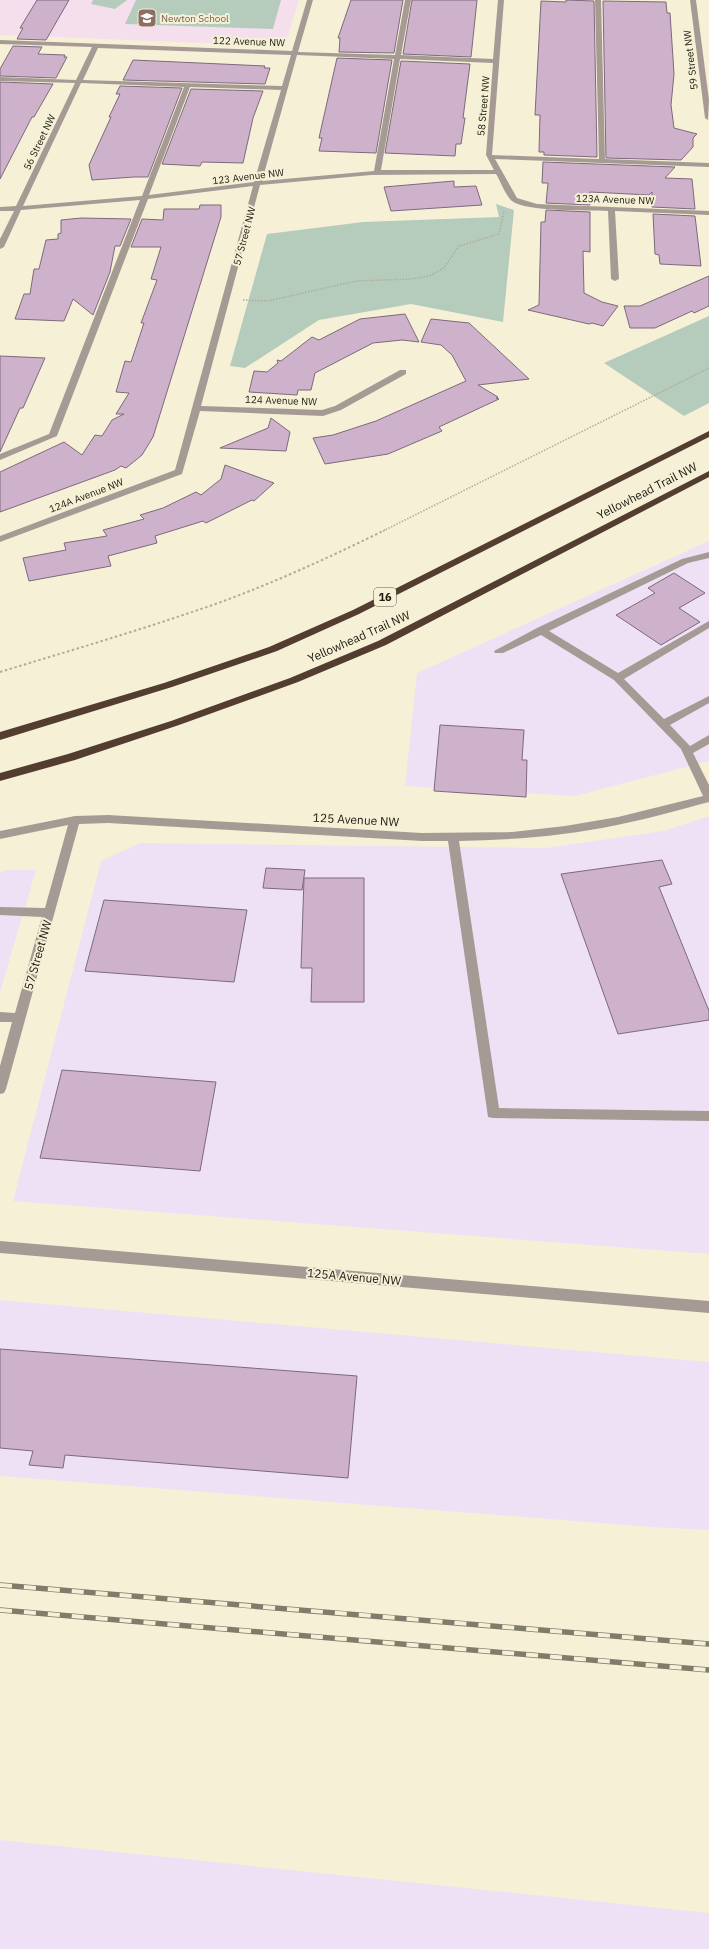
<svg xmlns="http://www.w3.org/2000/svg" width="709" height="1949" viewBox="0 0 709 1949" font-family="'IBM Plex Sans',sans-serif">
  <style>
    .industrial { fill: #eee1f5 }
    .education { fill: #f5dfed }
    .green { fill: #b5ccbd }
    .building { fill: #ceb2cc; stroke: #7d697b }
    .lines { fill: none; stroke-linecap: round; stroke-linejoin: round }
    .path-far1 { stroke: #b0ac97; stroke-width: 1.5; stroke-dasharray: 1.5 1.5; stroke-linecap: butt }
    .path { stroke: #b0ac97; stroke-width: 2; stroke-dasharray: 2.5 2.5; stroke-linecap: butt }
    .minor { fill: #a69b94; fill-rule: evenodd }
    .highway { fill: #523d30; fill-rule: evenodd }
    .rail-casing { stroke: #7f7c6b; stroke-width: 5.5 }
    .rail { stroke: #f6f1d6; stroke-width: 4; stroke-dasharray: 12; stroke-linecap: butt }
    .labels { text-anchor: middle; stroke-width: 4; stroke-linejoin: round; paint-order: stroke }
    .far-education-label { font-size: 10px; fill: #785e54; stroke: #f6f1d6; text-anchor: start }
    .far-street-label { font-size: 10px; fill: #1b1910; stroke: #f6f1d6 }
    .shield { fill: #f6f1d6; stroke: #5d5a4b; stroke-width: 1 }
    .shield-label { font-size: 11px; font-weight: bold; fill: #1b1910 }
    .street-label { font-size: 12px; fill: #1b1910; stroke: #f6f1d6 }
  </style>
  <rect width="100%" height="100%" fill="#f6f1d6"/>
  <!-- industrial -->
  <g class="industrial">
    <path d="M709,541v220l-134,35 -170,-10 12,-113z"/>
    <path d="M709,816v438l-696,-53 88,-340 39,-18 406,5 117,-17z"/>
    <path d="M6,870h30l-36,122v-120z"/>
    <path d="M0,1300l709,62v168l-58,-3 -651,-51z"/>
    <path d="M0,1840l709,73v36h-709z"/>
  </g>
  <!-- education -->
  <path class="education" d="M0,0h299l-14,46 -285,-11z"/>
  <!-- green -->
  <g class="green">
    <path d="M93,0h34l-12,9 -24,-5z"/>
    <path d="M136,0h145l-8,29 -148,-5z"/>
    <path d="M496,204l18,6 -11,112 -92,-18 -92,16 -74,48 -15,-2 37,-132 96,-12 136,-5z"/>
    <path d="M709,316v87l-25,13 -80,-53z"/>
  </g>
  <!-- building -->
  <g class="building">
    <path d="M37,0h32l-23,40 -29,-1 6,-11h-3z"/>
    <path d="M351,0h52l-9,53 -55,-1 1,-14h-2z"/>
    <path d="M412,0h65l-6,57 -68,-3z"/>
    <path d="M566,0l28,1 3,156 -53,-2v-3h-5l1,-37h-5l6,-114 25,1z"/>
    <path d="M603,1l63,1 1,11h3l4,61 -3,31 3,23 23,6 -4,4v9l-12,13 -75,-2z"/>
    <path d="M13,46l29,1 -4,7 27,1 -1,2h3l-11,21 -56,-2v-7z"/>
    <path d="M337,58l55,2 -16,93 -57,-2 3,-13h-3z"/>
    <path d="M133,60l132,6 -1,2h6l-5,16 -142,-4z"/>
    <path d="M401,61l69,3 -7,54h2l-4,26h-5l-1,12 -70,-3z"/>
    <path d="M0,82l53,2 -19,33h-2l-32,62z"/>
    <path d="M120,86l62,2 -34,89h-14l-42,3 -3,-15 22,-48h-2l11,-23h-4z"/>
    <path d="M191,89l72,2 -10,27 -10,45 -41,-1 -2,4 -38,-2z"/>
    <path d="M543,162l132,5 -10,11 27,1 3,30 -43,-2v-15l-3,3 -59,-3v13l-44,-2 2,-20h-6z"/>
    <path d="M454,181v6l22,-1 6,19 -91,6 -7,-24z"/>
    <path d="M200,205h21v12l-68,220 -11,18 -16,13 -5,-2 -6,4 -115,42v-40l64,-30 18,13 13,-20 7,1 10,-16 12,-6h-8l13,-21 -13,-1 9,-31 6,1 13,-39h-3l16,-43 -6,-1 10,-32h-30l11,-28 21,1 1,-11h35z"/>
    <path d="M546,210l44,2v40l-7,-1 1,42 18,9 16,4 -15,20 -11,-3 -3,1 -61,-14 11,-5 2,-83h4z"/>
    <path d="M653,214l42,2 6,50 -41,-2 -1,-9 -4,-1z"/>
    <path d="M81,218l50,1 -11,27h-5l-5,26 -17,43 -20,-16 -9,22 -49,-2 9,-25h6l4,-25h5l7,-29 12,-1v-5l3,-1v-13z"/>
    <path d="M709,276v30l-15,7 -2,-2 -37,17h-25l-6,-22h16z"/>
    <path d="M405,314l14,28 -17,-2 -29,3 -58,30 -4,17h-13l-1,5 -48,-3 5,-21 13,1 11,-9 -1,-3 4,1 31,-24 7,3 41,-21z"/>
    <path d="M431,319l38,4 60,56 -51,6 20,12 -2,1 3,1 -60,28 3,4 -54,23 -63,10 -12,-26 20,-3 43,-14 90,-40 -14,-26 -11,-10 -20,-3z"/>
    <path d="M0,356l45,2 -22,50h-3l-20,44z"/>
    <path d="M271,418l19,14 -4,19 -66,-3 48,-20z"/>
    <path d="M225,465l49,18 -20,18 -2,-1 -46,23 -3,-2 -48,15 2,7 -49,13 3,10 -82,15 -6,-23 43,-8 -2,-7 43,-7 -4,-6 41,-11 -4,-4 23,-7 33,-16 5,3 20,-16z"/>
    <path d="M674,573l31,20 -26,15 21,14 -39,23 -45,-30 39,-22 -7,-5z"/>
    <path d="M440,725l84,5 -2,30h5l-1,37 -92,-6z"/>
    <path d="M662,860l10,24 -13,3 50,124v9l-91,14 -57,-160z"/>
    <path d="M266,868l39,2 -3,20 -39,-2z"/>
    <path d="M304,878h60v124h-53l1,-34h-11z"/>
    <path d="M104,900l143,10 -13,72 -149,-11z"/>
    <path d="M62,1070l154,12 -16,89 -160,-13z"/>
    <path d="M0,1349l357,27 -9,102 -283,-23 -2,13 -34,-3 4,-14 -33,-3z"/>
  </g>
  <g class="lines">
    <!-- path-far1 -->
    <g class="path-far1">
      <path d="M243,300l25,1 88,-20 55,-2 18,-3 15,-8 15,-22 40,-12 5,-23"/>
      <path d="M383,531l326,-163"/>
    </g>
    <!-- path -->
    <path class="path" d="M0,672c62,-19 124,-37 186,-58 68,-22 134,-52 199,-84"/>
    <!-- minor -->
    <g class="minor">
      <path d="M307,0h6l-15,52 97,3 10,-55h6l-10,55 92,4 5,-59h6l-12,155 107,4 -4,-159h6l4,159 104,4v4l-214,-8 22,39 20,6 172,7v4l-94,-4 4,68 -4,2 -4,-2 -3,-68c-21,-1 -82,1 -96,-10 -7,-6 -11,-19 -16,-27l-125,1 -111,10 -59,221 121,4 13,-4 65,-36h6v4l-65,36 -18,6 -123,-5 -18,63 -182,68v-6l175,-66 78,-284 -105,13 -91,237 -57,24v-6l49,-20 91,-234 -119,10 -17,37 -4,2v-10l14,-28h-14v-4l16,-1 59,-123 -75,-2v-4l76,3 16,-33 -92,-3v-4l292,11zM98,48l193,7 -9,31 -199,-6zM297,55l97,4 -20,112 -112,10zM400,59l93,4 -7,92 8,15h-113zM81,83l103,4 -42,109 -119,10zM190,87l91,3 -27,92 -105,13z"/>
      <path d="M690,0h6l13,100 -1,20 -3,-2z"/>
      <path d="M709,552v6l-21,5 -139,68 69,42 91,-52v7l-85,51 40,40 45,-23v7l-39,22 20,21 19,-11v9l-16,9 16,32v17c-31,8 -61,17 -92,23 -52,11 -105,15 -158,16l40,267 210,3v10l-216,-3 -5,-1 -40,-276h-26l-314,-18 -29,1 -73,265 -2,4 -4,1v-28l12,-44h-12v-10l15,1 27,-96 -42,-2v-8l45,1 23,-83 -68,14v-8l75,-15 33,-1 314,18 90,-1 53,-6 53,-9 85,-21 -22,-47 -67,-69 -73,-45 -38,18h-8l-1,-2 43,-23 145,-69z"/>
      <path d="M0,1241l709,60v12l-709,-60z"/>
    </g>
    <!-- highway -->
    <g class="highway">
      <path d="M709,431v6l-350,177 -82,37 -105,36 -172,53v-8l164,-49 105,-36 84,-37z"/>
      <path d="M709,471v6l-323,168 -88,37 -119,43 -104,35 -75,21v-8l68,-19 103,-33 119,-43 88,-37z"/>
    </g>
    <!-- rail casing -->
    <g class="rail-casing">
      <g id="rail">
        <path d="M0,1585l709,59"/>
        <path d="M0,1610l709,60"/>
      </g>
    </g>
    <!-- rail -->
    <use href="#rail" class="rail"/>
  </g>
  <!-- icons -->
  <defs>
    <g id="school-square" transform="scale(1)"><rect x="-9" y="-9" width="18" height="18" rx="4" fill="#8d6e63" stroke="#f6f1d6"/><path d="M0-5L7-2L0 1L-7-2ZM-4 1L0 2.5L4 1V4Q0 6-4 4Z" fill="#fff"/></g>
  </defs>
  <g fill-rule="evenodd">
    <use href="#school-square" x="147" y="18"/>
  </g>
  <g class="labels">
    <!-- far-education labels -->
    <g class="far-education-label">
      <text x="161" y="22">Newton School</text>
    </g>
    <!-- far-street labels -->
    <g class="far-street-label">
      <text transform="translate(249 41) rotate(2)" y="4">122 Avenue NW</text>
      <text transform="translate(690 60) rotate(-97)" y="4">59 Street NW</text>
      <text transform="translate(483 106) rotate(-85)" y="4">58 Street NW</text>
      <text transform="translate(39 142) rotate(-64)" y="4">56 Street NW</text>
      <text transform="translate(248 176) rotate(-7)" y="4">123 Avenue NW</text>
      <text transform="translate(615 199) rotate(2)" y="4">123A Avenue NW</text>
      <text transform="translate(244 236) rotate(-75)" y="4">57 Street NW</text>
      <text transform="translate(281 400) rotate(2)" y="4">124 Avenue NW</text>
      <text transform="translate(86 495) rotate(-21)" y="4">124A Avenue NW</text>
    </g>
    <!-- shield labels -->
    <rect class="shield" x="374" y="588" width="22" height="18" rx="3"/>
    <g class="shield-label">
      <text x="385" y="601">16</text>
    </g>
    <!-- street labels -->
    <g class="street-label">
      <text transform="translate(647 491) rotate(-27)" y="4">Yellowhead Trail NW</text>
      <text transform="translate(359 637) rotate(-24)" y="4">Yellowhead Trail NW</text>
      <text transform="translate(356 820) rotate(3)" y="4">125 Avenue NW</text>
      <text transform="translate(38 955) rotate(-74)" y="4">57 Street NW</text>
      <text transform="translate(354 1277) rotate(5)" y="4">125A Avenue NW</text>
    </g>
  </g>
</svg>
